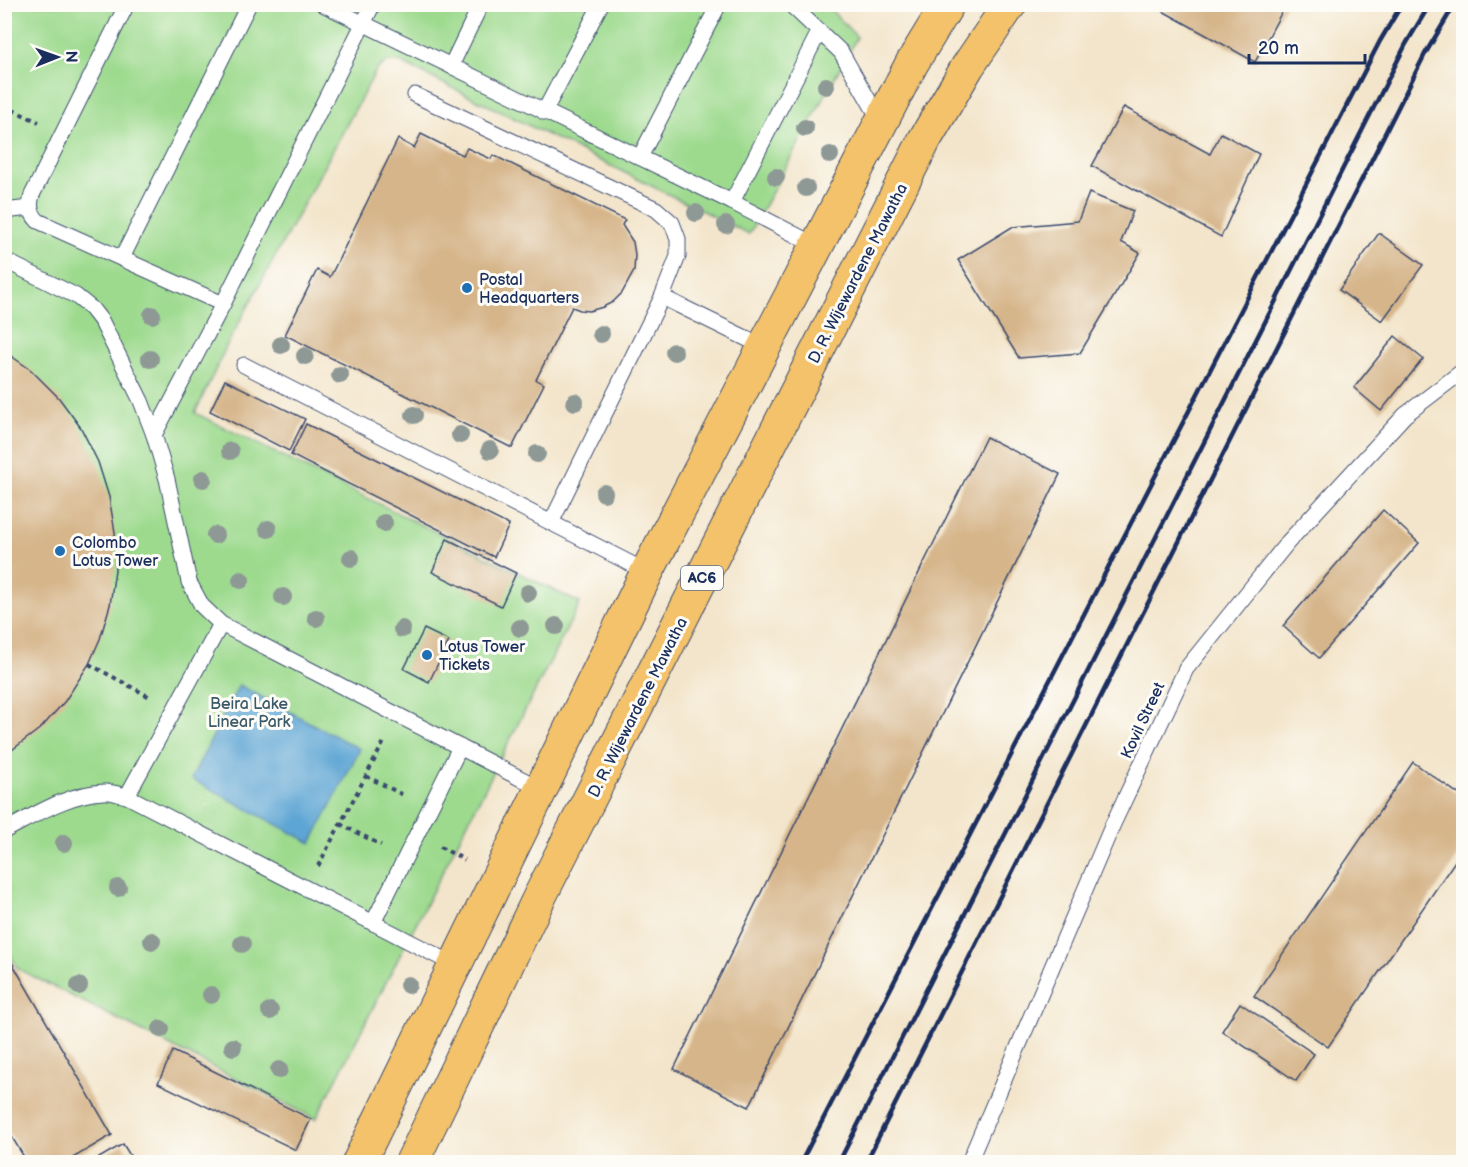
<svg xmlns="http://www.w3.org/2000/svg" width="1468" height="1167" viewBox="0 0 1468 1167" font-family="'Balsamiq Sans',sans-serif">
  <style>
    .green { fill: #9dda8e; stroke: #5c8476; stroke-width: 1.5 }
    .water { fill: #5da5d4; stroke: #3c6a99; stroke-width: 1.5 }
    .building { fill: #d6b58a }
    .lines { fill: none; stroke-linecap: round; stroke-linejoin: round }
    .service-casing { stroke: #3b4a6e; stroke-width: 17 }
    .primary-casing { stroke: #3b4a6e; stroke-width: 35 }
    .path { stroke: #3b4a6e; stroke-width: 4; stroke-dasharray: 4.5 4.5; stroke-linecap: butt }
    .service { stroke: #fff; stroke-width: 15 }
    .primary { stroke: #f3c26a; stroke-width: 33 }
    .rail { stroke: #1b2f5e; stroke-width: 4.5 }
    .tree { fill: #8e9996 }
    .poi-dot { fill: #1f6fb2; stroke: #fdfcf7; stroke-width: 2 }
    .labels { text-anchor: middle; stroke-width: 6; stroke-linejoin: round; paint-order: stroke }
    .shield { fill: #fdfcf7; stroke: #5f6c8c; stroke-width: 1.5 }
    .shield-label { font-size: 15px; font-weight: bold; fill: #1b2f5e }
    .street-label { font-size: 16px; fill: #1b2f5e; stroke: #fdfcf7 }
    .poi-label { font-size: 16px; fill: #1b2f5e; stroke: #fdfcf7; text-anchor: start }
    .park-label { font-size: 16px; fill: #3c5a6a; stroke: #fdfcf7 }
  </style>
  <rect width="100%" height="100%" fill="#fdfcf7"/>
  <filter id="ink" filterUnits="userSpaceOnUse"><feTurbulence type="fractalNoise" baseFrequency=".0167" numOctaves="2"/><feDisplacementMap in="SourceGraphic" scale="12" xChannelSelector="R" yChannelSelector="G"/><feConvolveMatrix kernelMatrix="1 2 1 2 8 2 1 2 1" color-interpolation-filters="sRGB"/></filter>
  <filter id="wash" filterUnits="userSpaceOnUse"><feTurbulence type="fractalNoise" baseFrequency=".008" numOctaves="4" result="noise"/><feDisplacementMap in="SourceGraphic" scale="24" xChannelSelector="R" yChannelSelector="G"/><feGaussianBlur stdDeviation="1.35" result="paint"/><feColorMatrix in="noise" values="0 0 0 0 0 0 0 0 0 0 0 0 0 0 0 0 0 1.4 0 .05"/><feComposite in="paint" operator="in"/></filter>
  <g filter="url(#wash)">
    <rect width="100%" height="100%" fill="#f3e5cb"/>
    <!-- green -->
    <path class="green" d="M5,5h821l31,32 -108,197 -347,-171c-11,-3 -16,-1 -25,6l-150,276 -32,68 385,190 -264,516 -298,-150 -13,-24z"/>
    <!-- water -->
    <path class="water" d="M239,685l121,64 -49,94 -120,-64z"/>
    <g id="blocks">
      <!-- building -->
      <g class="building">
        <path d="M1150,4h136l-31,58z"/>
        <path d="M1124,107l86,47 11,-21 38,21 -38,83 -129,-71z"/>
        <path d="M421,134l42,21 4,-7 24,11 2,-4 132,65 -3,5 11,17 2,13 -1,16 -12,22 -9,9 -10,5 -14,4 -9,-1 -8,-3 -36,73 8,4 -32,64 -227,-113 32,-65 13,7 68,-138 16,9z"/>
        <path d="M1089,193l44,18 -12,31 19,11 -60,100 -61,5 -61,-98 54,-33 66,-6z"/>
        <path d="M1379,233l44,32 -41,56 -43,-31z"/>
        <path d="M1395,336l28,23 -42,52 -27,-23z"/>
        <path d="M4,351l27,19 28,28 22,30 17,34 11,35 6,35v38l-5,35 -10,34 -11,25 -24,37 -23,26 -38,29z"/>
        <path d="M225,380l80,39 -16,32 -79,-40z"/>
        <path d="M306,424l203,101 -15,32 -203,-102z"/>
        <path d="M986,437l74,37 -311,633 -75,-38z"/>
        <path d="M1383,510l36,33 -100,115 -36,-32z"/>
        <path d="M447,539l69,34 -15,33 -69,-34z"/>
        <path d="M424,629l25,12 -20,41 -25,-13z"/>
        <path d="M1413,762l51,36v50l-136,199 -74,-51z"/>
        <path d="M4,949l108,186 -46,27h-39l-23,-38z"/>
        <path d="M1240,1003l74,51 -18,27 -74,-50z"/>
        <path d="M173,1051l138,68 -15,31 -138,-67z"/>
        <path d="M123,1144l11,18h-42z"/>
      </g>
    </g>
  </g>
  <g filter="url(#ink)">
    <use href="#blocks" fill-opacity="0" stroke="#3b4a6e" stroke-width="1.5"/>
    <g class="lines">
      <!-- service casing -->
      <g class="service-casing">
        <g id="service">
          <path d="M127,4l-95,191c-3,10 -2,18 6,26l185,83"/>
          <path d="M323,4l409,198 85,44"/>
          <path d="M790,4l51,48 40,70"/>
          <path d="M451,66l30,-62"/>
          <path d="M415,95l241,114 16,14 6,16v17l-16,41 -111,226"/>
          <path d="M544,112l57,-108"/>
          <path d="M640,157l79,-153"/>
          <path d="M732,202l87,-170"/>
          <path d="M4,211l26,-3"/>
          <path d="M122,258l127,-254"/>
          <path d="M4,260l72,36 16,13 10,13 39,79 13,34 13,44 22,103 13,24 19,18 320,165"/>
          <path d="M662,297l102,50"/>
          <path d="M244,365l403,207"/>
          <path d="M154,435l69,-131 150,-300"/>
          <path d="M127,796l94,-172"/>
          <path d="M4,831c31,-16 65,-38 100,-39 7,-1 16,3 23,4l328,169"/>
          <path d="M373,923l87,-176"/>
          <path d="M969,1162l144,-338 73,-155 102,-127 117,-127 59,-45"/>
        </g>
      </g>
      <!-- primary casing -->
      <g class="primary-casing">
        <g id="primary">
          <path d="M359,1162l288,-590 265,-509 36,-59"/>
          <path d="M412,1162l127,-264 386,-759 43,-73 42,-62"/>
        </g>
      </g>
      <!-- path -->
      <g class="path">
        <path d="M4,11l6,-7"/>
        <path d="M4,106l35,16"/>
        <path d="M4,308l8,-15"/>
        <path d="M89,664l61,33"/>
        <path d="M366,776l39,20"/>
        <path d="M340,824l41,21"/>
        <path d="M440,847l25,13"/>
        <path d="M318,866l67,-126"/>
      </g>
      <!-- service -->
      <use href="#service" class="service"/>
      <!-- primary -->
      <use href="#primary" class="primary"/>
      <!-- rail -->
      <g class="rail">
        <path d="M801,1162l579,-1121 22,-37"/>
        <path d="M839,1162l567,-1118 24,-40"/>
        <path d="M866,1162l559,-1108 30,-50"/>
      </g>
    </g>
    <!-- trees -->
    <g class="tree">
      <circle cx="826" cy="86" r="9"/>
      <circle cx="805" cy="128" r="9"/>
      <circle cx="830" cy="155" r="9"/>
      <circle cx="776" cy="177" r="9"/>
      <circle cx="806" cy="188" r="9"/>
      <circle cx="696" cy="213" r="9"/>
      <circle cx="726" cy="225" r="9"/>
      <circle cx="152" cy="315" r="9"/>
      <circle cx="601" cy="334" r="9"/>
      <circle cx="281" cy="345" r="9"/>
      <circle cx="674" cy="352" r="9"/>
      <circle cx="305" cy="356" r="9"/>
      <circle cx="150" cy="359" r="9"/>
      <circle cx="340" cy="375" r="9"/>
      <circle cx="575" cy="402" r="9"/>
      <circle cx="414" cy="415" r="9"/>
      <circle cx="460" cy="435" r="9"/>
      <circle cx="490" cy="450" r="9"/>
      <circle cx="230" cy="451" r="9"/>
      <circle cx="537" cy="454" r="9"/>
      <circle cx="203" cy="479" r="9"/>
      <circle cx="604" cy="493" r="9"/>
      <circle cx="384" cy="523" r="9"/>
      <circle cx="268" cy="529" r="9"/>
      <circle cx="215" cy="535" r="9"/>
      <circle cx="351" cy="558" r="9"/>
      <circle cx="241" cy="580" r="9"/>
      <circle cx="528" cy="593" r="9"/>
      <circle cx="283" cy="597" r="9"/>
      <circle cx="316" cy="618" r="9"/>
      <circle cx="556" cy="626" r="9"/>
      <circle cx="520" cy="628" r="9"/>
      <circle cx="402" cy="629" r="9"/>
      <circle cx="64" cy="843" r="9"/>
      <circle cx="118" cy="888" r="9"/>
      <circle cx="152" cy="941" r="9"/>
      <circle cx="242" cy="944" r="9"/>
      <circle cx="408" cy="985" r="9"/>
      <circle cx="79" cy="986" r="9"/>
      <circle cx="211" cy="995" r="9"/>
      <circle cx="270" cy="1011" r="9"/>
      <circle cx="161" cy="1029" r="9"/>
      <circle cx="233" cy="1047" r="9"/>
      <circle cx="279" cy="1070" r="9"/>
    </g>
  </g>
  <!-- markers -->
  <g class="poi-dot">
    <circle cx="467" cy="288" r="6"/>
    <circle cx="60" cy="551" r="6"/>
    <circle cx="427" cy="655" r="6"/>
  </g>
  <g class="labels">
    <!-- shield labels -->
    <rect class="shield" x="681" y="566" width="42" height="24" rx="4.5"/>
    <g class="shield-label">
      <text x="702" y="583">AC6</text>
    </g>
    <!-- street labels -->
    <g class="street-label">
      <text transform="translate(857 273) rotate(-63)" y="6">D. R. Wijewardene Mawatha</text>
      <text transform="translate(637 707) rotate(-63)" y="6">D. R. Wijewardene Mawatha</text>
      <text transform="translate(1142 720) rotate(-65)" y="6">Kovil Street</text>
    </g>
    <!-- poi labels -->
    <g class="poi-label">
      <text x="479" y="285">Postal<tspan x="479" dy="18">Headquarters</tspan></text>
      <text x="72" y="548">Colombo<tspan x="72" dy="18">Lotus Tower</tspan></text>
      <text x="439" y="652">Lotus Tower<tspan x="439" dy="18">Tickets</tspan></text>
    </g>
    <!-- park labels -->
    <g class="park-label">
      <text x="249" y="709">Beira Lake<tspan x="249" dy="18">Linear Park</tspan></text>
    </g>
  </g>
  <!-- margin -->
  <rect width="1468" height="1167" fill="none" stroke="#fdfcf7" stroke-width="24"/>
  <!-- north arrow -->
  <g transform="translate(57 57) rotate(89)" stroke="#fdfcf7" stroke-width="4.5" paint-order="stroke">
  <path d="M0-4.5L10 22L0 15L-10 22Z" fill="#1b2f5e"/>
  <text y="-9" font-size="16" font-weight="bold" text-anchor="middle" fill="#1b2f5e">N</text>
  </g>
  <!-- scale -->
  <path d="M1249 54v9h116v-9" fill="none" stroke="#1b2f5e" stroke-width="3"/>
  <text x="1258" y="54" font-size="18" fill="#1b2f5e" stroke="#fdfcf7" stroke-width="4.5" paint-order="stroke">20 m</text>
</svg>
